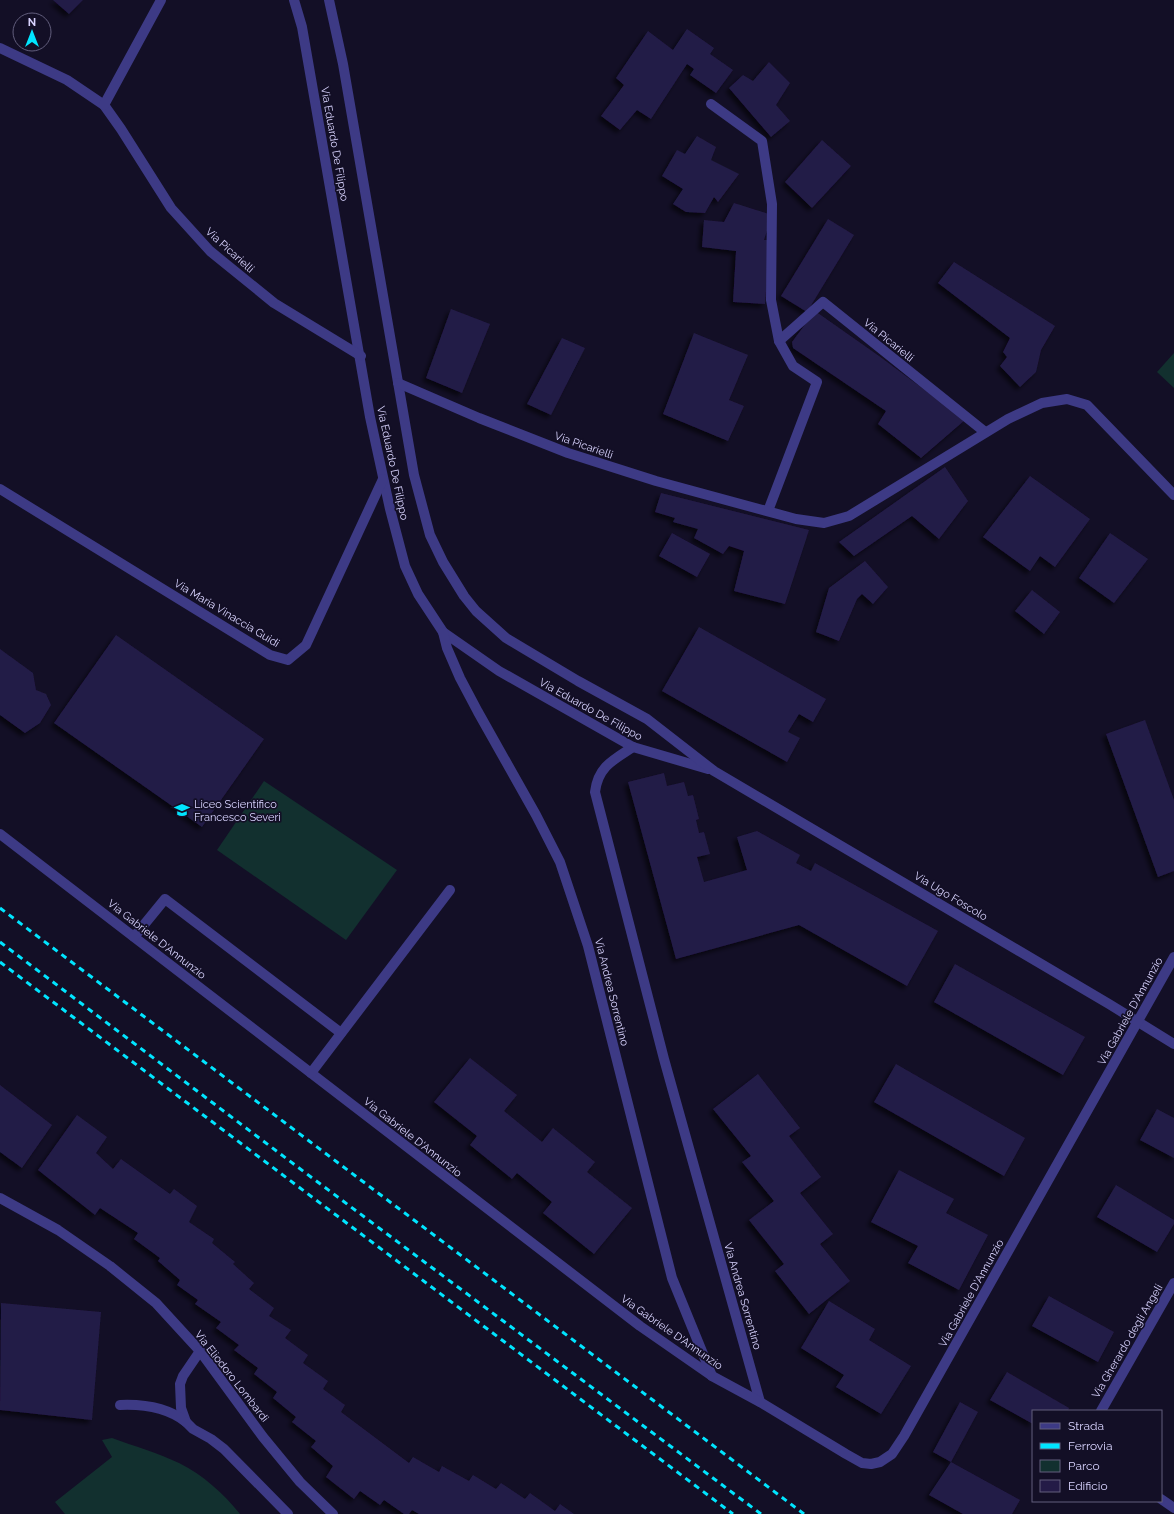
<svg xmlns="http://www.w3.org/2000/svg" width="1174" height="1514" viewBox="0 0 1174 1514" font-family="Raleway,sans-serif">
  <style>
    .green { fill: #12302f }
    .building { fill: #241b47; filter: url(#shadow) }
    .lines { fill: none; stroke-linecap: round; stroke-linejoin: round }
    .minor { stroke: #3d3a85; stroke-width: 10 }
    .rail { stroke: #00e5ff; stroke-width: 3; stroke-dasharray: 6 5; stroke-linecap: butt }
    .labels { text-anchor: middle; stroke-width: 3.5; stroke-linejoin: round; paint-order: stroke }
    .street-label { font-size: 11px; fill: #d9d4ff; stroke: #130f26 }
    .poi-label { font-size: 11px; fill: #d9d4ff; stroke: #130f26; text-anchor: start }
  </style>
  <defs>
    <filter id="shadow"><feDropShadow dx="-3.5" dy="3.5" stdDeviation="2" flood-color="#0009"/></filter>
  </defs>
  <rect width="100%" height="100%" fill="#130f26"/>
  <!-- green -->
  <g class="green">
    <path d="M1174,353v35l-17,-16z"/>
    <path d="M264,781l133,89 -51,70 -129,-90z"/>
    <path d="M112,1438c22,8 46,15 67,25 24,12 44,30 61,51h-175l-10,-12 57,-45 -10,-17z"/>
  </g>
  <!-- building -->
  <g class="building">
    <path d="M53,0h30l-14,14z"/>
    <path d="M687,29l27,19 -4,6 23,16 -17,23 -26,-18 4,-6 -7,-5 -36,55 -14,-9 -17,20 -19,-14 23,-31 -8,-7 32,-47 25,19z"/>
    <path d="M769,62l21,21 -14,22 14,16 -19,16 -42,-49 14,-13 10,6z"/>
    <path d="M697,136l19,11 -5,13 28,14 -21,28 -4,-5 -9,16 -19,-1 -13,-8 10,-15 -21,-13 15,-26 8,4z"/>
    <path d="M822,140l29,26 -39,42 -27,-26z"/>
    <path d="M734,203l38,12 -8,25h6l-5,64 -32,-2 3,-51 -34,-4 2,-27 20,2z"/>
    <path d="M828,219l26,16 -47,77 -26,-16z"/>
    <path d="M954,262l101,64 -14,24 -5,22 -16,15 -20,-21 7,-9 -4,-5 7,-14 -72,-55z"/>
    <path d="M451,309l39,15 -28,69 -36,-15z"/>
    <path d="M815,311l64,45 86,64 -44,38 -43,-34 8,-13 -93,-63 -1,-6z"/>
    <path d="M694,333l54,22 -19,45 15,6 -16,35 -65,-27z"/>
    <path d="M562,338l23,10 -34,67 -24,-11z"/>
    <path d="M945,467l23,34 -29,38 -27,-23 -58,40 -15,-14z"/>
    <path d="M1030,476l60,43 -35,48 -15,-11 -10,15 -47,-34z"/>
    <path d="M661,493l148,37 -24,74 -51,-13 10,-40 -15,-5 -6,8 -29,-16 4,-9 -25,-7 2,-4 -20,-6z"/>
    <path d="M672,533l38,21 -13,23 -38,-21z"/>
    <path d="M1110,533l38,26 -34,44 -35,-25z"/>
    <path d="M865,561l23,26 -15,17 -11,-10 -5,5 -18,42 -23,-9 13,-44z"/>
    <path d="M1032,590l28,22 -16,22 -29,-23z"/>
    <path d="M699,627l127,72 -13,23 -14,-8 -11,18 12,6 -13,24 -125,-71z"/>
    <path d="M116,635l148,104 -62,88 -148,-104z"/>
    <path d="M0,649l33,24 3,17 10,4 5,11 -11,18 -15,10 -25,-18z"/>
    <path d="M1145,720l29,80v71l-16,6 -52,-143z"/>
    <path d="M664,773l3,13 17,-4 4,14 5,-1 6,24 -3,1 3,13 5,-1 6,22 -13,3 7,25 43,-12 -10,-33 20,-6 43,24 -4,8 15,8 4,-8 123,68 -31,55 -108,-61 -123,34 -48,-177z"/>
    <path d="M955,964l130,73 -22,38 -129,-73z"/>
    <path d="M470,1058l47,37 -13,16 38,31 11,-14 42,34 -8,10 45,36 -38,46 -51,-41 9,-11 -35,-29 -5,6 -42,-34 7,-9 -43,-34z"/>
    <path d="M896,1064l129,74 -21,38 -130,-74z"/>
    <path d="M758,1074l42,54 -11,8 32,41 -21,16 33,41 -13,10 30,37 -41,33 -34,-43 9,-7 -35,-44 25,-19 -32,-39 9,-6 -38,-47z"/>
    <path d="M0,1085l52,40 -30,43 -22,-16z"/>
    <path d="M1157,1109l17,9v40l-34,-18z"/>
    <path d="M77,1115l30,22 -11,16 17,16 8,-10 49,35 4,-5 23,17 -8,16 25,17 -2,4 23,19 -2,2 21,19 -5,6 25,19 -5,8 22,14 -6,8 23,17 -5,8 25,18 -5,8 22,16 -4,7 68,51 4,-6 26,15 3,-6 27,15 4,-6 23,14 5,-6 24,16 5,-6 25,18 5,-7 14,10h-155l-7,-4 -3,4h-5l-20,-14 -4,5 -20,-14 -6,8 -28,-22 7,-11 -22,-19 5,-6 -24,-19 4,-5 -23,-19 4,-6 -23,-18 4,-6 -24,-18 5,-5 -23,-17 5,-6 -26,-18 3,-4 -21,-15 3,-5 -22,-19 2,-3 -26,-19 4,-6 -38,-25 -5,7 -57,-45z"/>
    <path d="M899,1170l55,29 -8,14 42,22 -29,55 -51,-27 10,-17 -47,-24z"/>
    <path d="M1116,1185l58,35v4l-17,28 -60,-35z"/>
    <path d="M1049,1296l65,36 -16,30 -66,-36z"/>
    <path d="M829,1301l46,28 -6,11 42,26 -30,48 -45,-27 8,-12 -43,-27z"/>
    <path d="M1,1303l100,9 -9,108 -92,-10z"/>
    <path d="M1007,1372l62,36 -1,3h-35v13l-43,-24z"/>
    <path d="M960,1402l18,10 -27,50 -18,-10z"/>
    <path d="M951,1462l69,38 -8,14h-49l-34,-19z"/>
  </g>
  <g class="lines">
    <!-- minor -->
    <g class="minor">
      <path d="M294,0l8,27 68,390 20,92 15,57 13,28 25,38 56,39 134,76 75,22"/>
      <path d="M329,0l14,64 71,411 16,60 13,27 21,34 12,15 30,27 72,43 69,38 67,52 395,233 65,40"/>
      <path d="M0,48l67,32 37,25 17,24 50,79 39,43 64,52 87,53"/>
      <path d="M711,104l51,37 10,63 -1,96 8,41 14,25 24,16 -49,129"/>
      <path d="M104,105l57,-105"/>
      <path d="M779,341l44,-39 162,130"/>
      <path d="M398,383l81,35 89,35 88,28 140,38 28,4 25,-7 159,-97 34,-16 25,-4 20,6 87,90"/>
      <path d="M0,489l270,166 18,5 18,-15 77,-166"/>
      <path d="M443,632l4,16 13,30 18,34 58,103 24,47 28,84 84,332 40,98"/>
      <path d="M633,747c-20,13 -35,20 -38,45l69,267 96,343"/>
      <path d="M0,834l640,492 72,50 48,26 86,52 16,9 9,1 9,-2 12,-8 12,-18 270,-479"/>
      <path d="M134,937l31,-38 176,134"/>
      <path d="M311,1073l139,-183"/>
      <path d="M0,1198l58,32 52,36 46,37 44,48 63,86 37,45 33,32"/>
      <path d="M200,1351l-17,25 -3,8 1,24 5,14 7,7 18,10 13,10 64,65"/>
      <path d="M120,1405c23,-1 48,3 66,17"/>
      <path d="M1101,1411l73,-128"/>
      <path d="M1161,1499l13,9"/>
    </g>
    <!-- rail -->
    <g class="rail">
      <path d="M0,908l804,606"/>
      <path d="M0,942l295,223 466,349"/>
      <path d="M0,962l733,552"/>
    </g>
  </g>
  <!-- icons -->
  <defs>
    <g id="school-bare" transform="scale(1.2)"><path d="M0-5L7-2L0 1L-7-2ZM-4 1L0 2.5L4 1V4Q0 6-4 4Z" fill="#00e5ff" stroke="#130f26" stroke-width="2.5" paint-order="stroke"/></g>
  </defs>
  <g fill-rule="evenodd">
    <use href="#school-bare" x="182" y="810"/>
  </g>
  <g class="labels">
    <!-- street labels -->
    <g class="street-label">
      <text transform="translate(335 144) rotate(80)" y="4">Via Eduardo De Filippo</text>
      <text transform="translate(230 250) rotate(42)" y="4">Via Picarielli</text>
      <text transform="translate(889 340) rotate(39)" y="4">Via Picarielli</text>
      <text transform="translate(584 445) rotate(19)" y="4">Via Picarielli</text>
      <text transform="translate(393 463) rotate(78)" y="4">Via Eduardo De Filippo</text>
      <text transform="translate(227 613) rotate(31)" y="4">Via Maria Vinaccia Guidi</text>
      <text transform="translate(591 709) rotate(29)" y="4">Via Eduardo De Filippo</text>
      <text transform="translate(951 896) rotate(31)" y="4">Via Ugo Foscolo</text>
      <text transform="translate(157 939) rotate(38)" y="4">Via Gabriele D'Annunzio</text>
      <text transform="translate(612 992) rotate(76)" y="4">Via Andrea Sorrentino</text>
      <text transform="translate(1130 1011) rotate(-61)" y="4">Via Gabriele D'Annunzio</text>
      <text transform="translate(413 1137) rotate(38)" y="4">Via Gabriele D'Annunzio</text>
      <text transform="translate(971 1293) rotate(-61)" y="4">Via Gabriele D'Annunzio</text>
      <text transform="translate(743 1296) rotate(74)" y="4">Via Andrea Sorrentino</text>
      <text transform="translate(672 1332) rotate(35)" y="4">Via Gabriele D'Annunzio</text>
      <text transform="translate(1127 1341) rotate(-60)" y="4">Via Gherardo degli Angeli</text>
      <text transform="translate(232 1376) rotate(52)" y="4">Via Eliodoro Lombardi</text>
    </g>
    <!-- poi labels -->
    <g class="poi-label">
      <text x="194" y="808">Liceo Scientifico<tspan x="194" dy="13">Francesco Severi</tspan></text>
    </g>
  </g>
  <!-- legend -->
  <rect x="1032" y="1410" width="130" height="92" fill="#130f26" stroke="#625e7d"/>
  <rect x="1040" y="1423" width="20" height="6" fill="#3d3a85" stroke="#625e7d"/>
  <text x="1068" y="1430" font-size="12" fill="#d9d4ff">Strada</text>
  <rect x="1040" y="1443" width="20" height="6" fill="#00e5ff" stroke="#625e7d"/>
  <text x="1068" y="1450" font-size="12" fill="#d9d4ff">Ferrovia</text>
  <rect x="1040" y="1460" width="20" height="12" fill="#12302f" stroke="#625e7d"/>
  <text x="1068" y="1470" font-size="12" fill="#d9d4ff">Parco</text>
  <rect x="1040" y="1480" width="20" height="12" fill="#241b47" stroke="#625e7d"/>
  <text x="1068" y="1490" font-size="12" fill="#d9d4ff">Edificio</text>
  <!-- north arrow -->
  <g transform="translate(32 32)"><circle r="19" fill="#130f26" stroke="#625e7d"/>
  <path d="M0-3L7 15L0 10L-7 15Z" fill="#00e5ff"/>
  <text y="-6" font-size="11" font-weight="bold" text-anchor="middle" fill="#d9d4ff">N</text>
  </g>
</svg>
